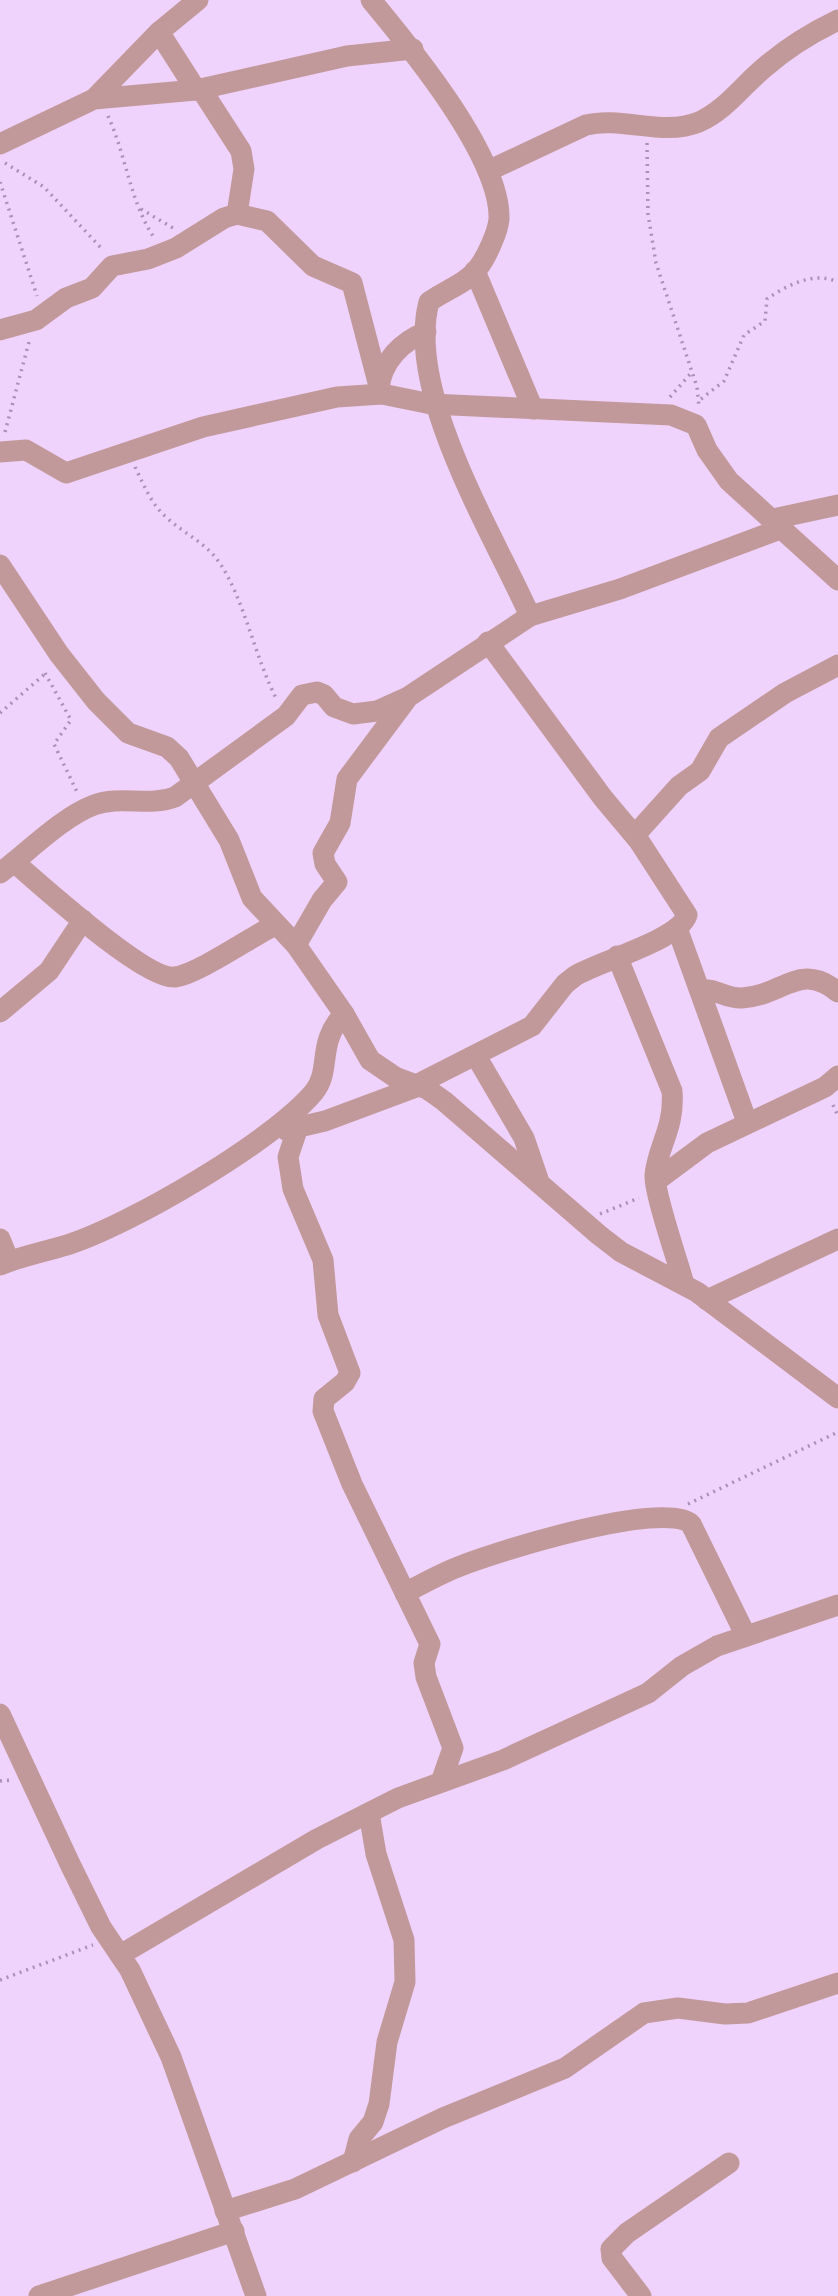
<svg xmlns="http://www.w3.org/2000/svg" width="838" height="2296" viewBox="0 0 838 2296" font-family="'DM Sans',sans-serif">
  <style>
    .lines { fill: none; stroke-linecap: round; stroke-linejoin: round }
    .path { stroke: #a990b4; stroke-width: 3.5; stroke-dasharray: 2 5; stroke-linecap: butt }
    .minor { stroke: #c2999b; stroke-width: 21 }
  </style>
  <rect width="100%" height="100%" fill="#f0d3fd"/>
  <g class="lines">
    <!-- path -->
    <g class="path">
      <path d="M108,116c18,39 22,85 45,120"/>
      <path d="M647,143l1,71 8,49 41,124 2,20"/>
      <path d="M5,163l39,24 59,63"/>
      <path d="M0,182l37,114"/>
      <path d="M141,209l32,19"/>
      <path d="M670,397l22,-25"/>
      <path d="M701,399l23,-18 20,-46 21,-14 2,-22c20,-14 47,-28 71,-17"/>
      <path d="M5,432l24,-90"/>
      <path d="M135,467c9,18 16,37 31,50 18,17 38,24 53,45 25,36 36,96 58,138"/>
      <path d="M45,673l26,47 -17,24 23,48"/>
      <path d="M0,713l46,-40"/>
      <path d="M833,1105l5,11"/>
      <path d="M600,1214l39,-16"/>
      <path d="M688,1504l150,-72"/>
      <path d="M0,1781l12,-1"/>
      <path d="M0,1980l93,-35"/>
    </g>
    <!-- minor -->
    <g class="minor">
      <path d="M371,0c39,47 130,157 128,219 -1,13 -13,39 -21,49 -12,16 -33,22 -49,34 -24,90 65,233 101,314"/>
      <path d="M159,32l37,58"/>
      <path d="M201,89l40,62 3,18 -7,45"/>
      <path d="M94,99l65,-67 39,-32"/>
      <path d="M0,144l94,-45 102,-9 151,-34 66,-7"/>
      <path d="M488,171l98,-46c37,-9 76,12 113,-3 27,-12 44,-37 66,-55 23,-20 46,-34 73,-47"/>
      <path d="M475,271l58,138"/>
      <path d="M0,330l36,-10 30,-22 26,-10 20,-22 36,-7 28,-11 48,-30 13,-4 30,7 46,45 39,17 27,103"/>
      <path d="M379,388c3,-27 23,-47 47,-56"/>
      <path d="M0,452l26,-2 40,23 137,-46 134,-30 45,-3 49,10 240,11 25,10 11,25 22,31 109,99"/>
      <path d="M773,519l65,-14"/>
      <path d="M0,565l59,89 37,47 32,32 39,14 12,11 50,82 23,58 44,47 48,69 26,46 25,17 32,12 17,12 155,134 22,17 76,40 141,106"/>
      <path d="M635,835l44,-49 21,-15 19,-33 66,-45 53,-28"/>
      <path d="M14,862c27,23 132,119 161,115 23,-3 76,-40 100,-52"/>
      <path d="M0,873c28,-21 62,-56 94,-68 26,-10 55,2 81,-8l111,-81 16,-21 15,-3 7,3 10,12 19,7 24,-3 31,-14 122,-81 90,-27 163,-61"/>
      <path d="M677,928l70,194"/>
      <path d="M296,945l26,-45 15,-18 -12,-18 -2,-11 17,-30 7,-44 59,-79"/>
      <path d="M617,956l55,135c3,37 -14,54 -17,84 -1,18 23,87 29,109"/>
      <path d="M700,990c16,-2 26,9 42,8 42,-3 58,-37 96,-6"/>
      <path d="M0,1012l49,-41 34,-51"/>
      <path d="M476,1056l48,82 14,41"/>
      <path d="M416,1085l116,-59 33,-42 10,-8c25,-15 104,-36 112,-61l-48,-74 -36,-43 -115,-156"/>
      <path d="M298,1127l-10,30 5,32 30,71 5,55 22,58 -5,9 -21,17 -1,12 29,73 78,160 -6,19 2,14 27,71 -12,34"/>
      <path d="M286,1130l39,-9 94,-35"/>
      <path d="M656,1181l51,-38 118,-56 13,-11"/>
      <path d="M0,1239l9,22"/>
      <path d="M0,1265c22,-9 44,-13 67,-20 63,-20 205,-103 247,-153 18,-22 2,-49 30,-78"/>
      <path d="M707,1300l131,-61"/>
      <path d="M405,1593c17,-9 35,-19 53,-26 36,-15 207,-68 233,-43l55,112"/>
      <path d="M0,1714l70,150 31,63 29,43 41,87 85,239"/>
      <path d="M120,1955l197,-116 81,-41 105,-38 145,-67 34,-27 35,-20 121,-41"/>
      <path d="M353,2162l6,-23 14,-17 6,-18 8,-62 18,-60 -1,-42 -28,-86 -7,-41"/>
      <path d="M225,2211l70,-22 148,-71 122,-50 79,-55 34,-5 47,6 23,-1 90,-30"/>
      <path d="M39,2296l195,-65"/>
      <path d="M641,2296l-29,-38 -1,-9 16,-16 102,-70"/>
    </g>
  </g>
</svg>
